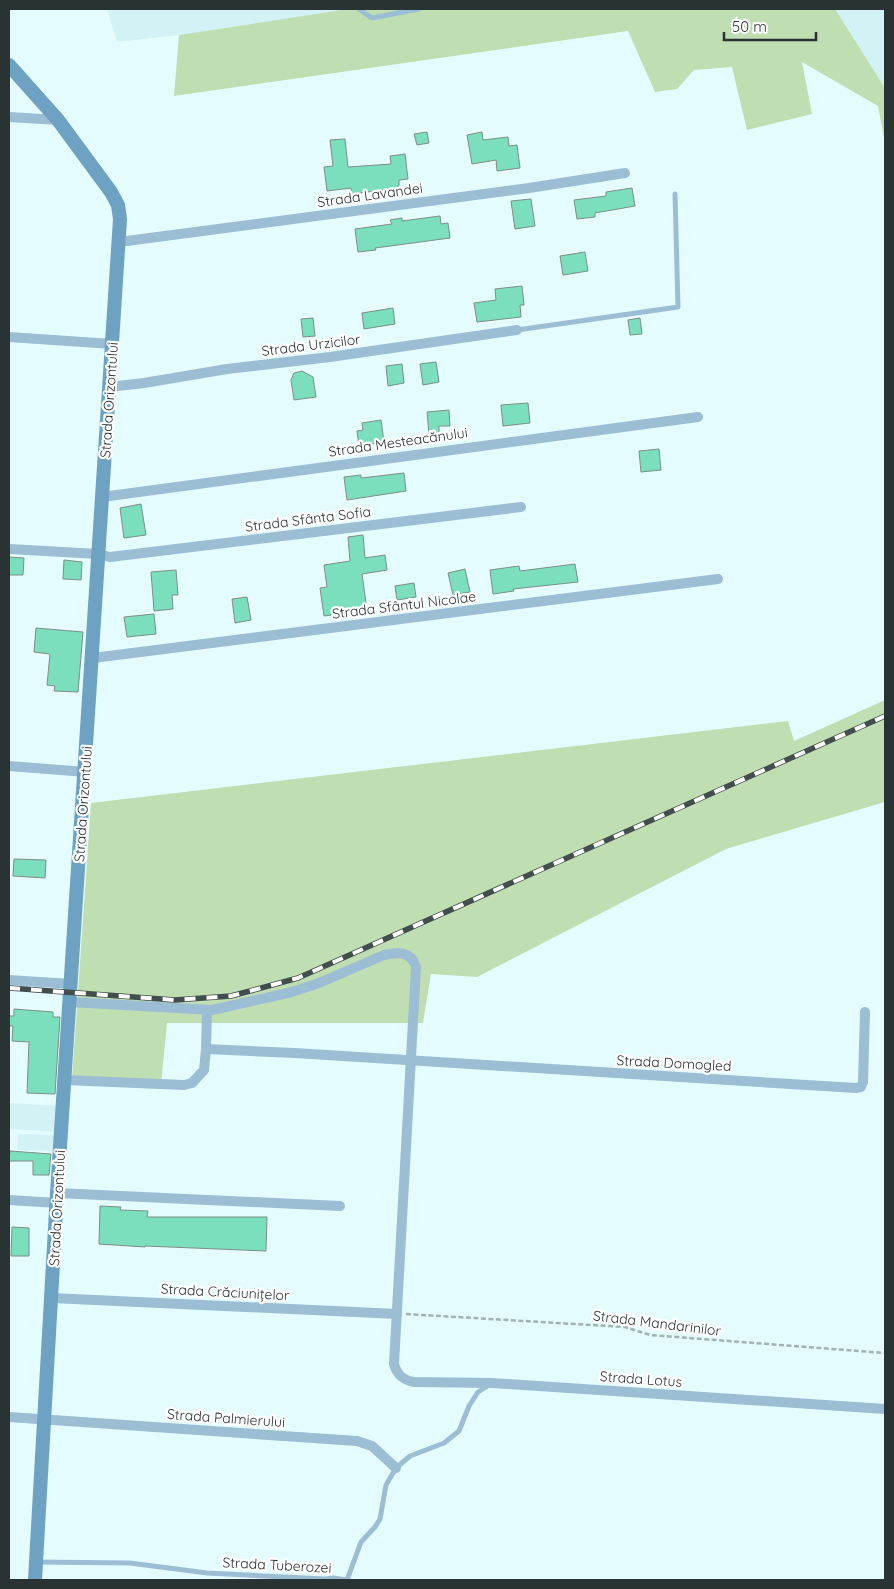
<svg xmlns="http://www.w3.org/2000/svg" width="894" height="1589" viewBox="0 0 894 1589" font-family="Quicksand,sans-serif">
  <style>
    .built { fill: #d2f2f5 }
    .green { fill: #bfdeb2 }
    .building { fill: #7bdfbe; stroke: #7c8e87 }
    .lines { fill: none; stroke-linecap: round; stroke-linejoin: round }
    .path { stroke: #a1b3b5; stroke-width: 2.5; stroke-dasharray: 5 2.5; stroke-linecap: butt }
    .lane { stroke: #9cbed4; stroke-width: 5 }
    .street { stroke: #9cbed4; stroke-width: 10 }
    .secondary { stroke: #6ea2c2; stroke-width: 14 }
    .rail-casing { stroke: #424d4e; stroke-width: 5.5 }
    .rail { stroke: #fff; stroke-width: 4; stroke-dasharray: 11; stroke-linecap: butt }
    .labels { text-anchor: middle; stroke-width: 4.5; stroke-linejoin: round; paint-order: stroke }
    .street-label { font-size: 14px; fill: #2a3334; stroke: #fff }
  </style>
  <rect width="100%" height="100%" fill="#e5fcfe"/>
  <!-- built -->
  <g class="built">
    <path d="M107,9h241l-169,26 -62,7z"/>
    <path d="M835,9h50v79z"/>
    <path d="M9,1103l51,3 -1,26 -50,-3z"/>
    <path d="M18,1134l41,1 -1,16 -41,-1z"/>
  </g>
  <!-- green -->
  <g class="green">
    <path d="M348,9h487l50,79v55l-7,-37 -76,-44 10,52 -65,16 -15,-63 -38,3 -17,19 -22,3 -27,-61 -454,65 5,-61z"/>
    <path d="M885,700v102l-159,47 -249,128 -46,-3 -8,49h-256l-6,62 -89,-6 19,-276 697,-82 6,20z"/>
  </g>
  <!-- building -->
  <g class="building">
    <path d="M427,132l2,11 -12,2 -3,-11z"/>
    <path d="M482,132l1,8 25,-3 1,9 8,-1 3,23 -23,3 -1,-11 -24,4 -5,-29z"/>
    <path d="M345,139l3,28 43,-3 -1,-8 15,-2 3,25 -9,1v8l-47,6 -1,-6 -24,3 -3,-24 9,-1 -3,-26z"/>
    <path d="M632,188l3,18 -40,7v4l-18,2 -3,-19 32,-4v-4z"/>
    <path d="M531,199l4,27 -20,3 -4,-28z"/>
    <path d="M440,216l1,8 7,-1 2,15 -75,10 1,2 -18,2 -3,-23 37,-5 -2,-4 12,-2v3z"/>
    <path d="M585,252l3,19 -25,4 -3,-19z"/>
    <path d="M522,286l2,19h-4l1,12 -44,5 -3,-19 22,-3 -1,-11z"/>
    <path d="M393,308l2,16 -31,5 -2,-16z"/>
    <path d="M313,318l2,18 -12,1 -2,-18z"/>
    <path d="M640,318l2,16 -12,1 -2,-15z"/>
    <path d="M436,362l3,20 -16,3 -3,-21z"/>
    <path d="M402,364l2,19 -16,3 -2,-20z"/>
    <path d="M302,371l11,6 3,20 -22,3 -3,-20 3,-7z"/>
    <path d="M528,403l2,20 -27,3 -2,-21z"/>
    <path d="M449,410l1,16h-11v7l-10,1 -2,-22z"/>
    <path d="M381,420l3,22 -25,4 -2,-15 6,-1 -1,-7z"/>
    <path d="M659,449l2,21 -20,2 -2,-21z"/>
    <path d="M404,473l2,18 -59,9 -3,-23 17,-2v3z"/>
    <path d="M141,504l5,31 -22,3 -4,-30z"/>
    <path d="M363,535l2,23 20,-3 2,15 -25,4 5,36 -43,6 -4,-28 7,-1 -3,-22 26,-4 -2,-24z"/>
    <path d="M9,557l15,1 -1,17h-14z"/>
    <path d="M64,560l18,2 -1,18 -18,-1z"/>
    <path d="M575,564l3,18 -65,7 1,2 -21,3 -3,-24 29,-4 1,5z"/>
    <path d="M465,569l5,23 -17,3 -5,-22z"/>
    <path d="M176,570l2,25h-6l1,14 -19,2 -3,-39z"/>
    <path d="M414,583l2,14 -19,3 -2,-14z"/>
    <path d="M247,597l4,23 -16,3 -3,-24z"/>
    <path d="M154,614l2,20 -29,3 -3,-20z"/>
    <path d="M36,628l47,4 -5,60 -24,-1 1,-5 -8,-1 3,-31 -16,-2z"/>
    <path d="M14,859l32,1 -1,18 -32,-2z"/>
    <path d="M14,1009l39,3v5h7l-5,77 -28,-1 2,-51 -17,-1 1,-15h-4v-10h5z"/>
    <path d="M10,1151l41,3 -2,21h-16v-14h-24z"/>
    <path d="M100,1206l21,1 -1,3 28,1 -1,6h120l-1,34 -121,-5v1l-46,-3z"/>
    <path d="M12,1227l17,1v28h-18z"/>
  </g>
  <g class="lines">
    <!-- path -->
    <path class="path" d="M406,1314l219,13 25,8 235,18"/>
    <!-- lane -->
    <g class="lane">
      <path d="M359,9l13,9 47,-9"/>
      <path d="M517,330l161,-23 -3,-113"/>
      <path d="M37,1562l93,1 77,10 118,6 8,-1 14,2 14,-38 14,-15 5,-8 6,-34 10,-17 14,-12 34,-13 15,-12 10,-25 9,-14 11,-7"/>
    </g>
    <!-- street -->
    <g class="street">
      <path d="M9,117l49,3"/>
      <path d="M119,242l410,-54 96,-15"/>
      <path d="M9,337l103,7"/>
      <path d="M109,387l35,-4 83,-14 103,-12 187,-27"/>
      <path d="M102,497l596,-80"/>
      <path d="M9,549l89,5 12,3 411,-50"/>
      <path d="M93,658l625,-79"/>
      <path d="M9,766l77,6"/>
      <path d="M9,980l62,4"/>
      <path d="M70,1002l142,8 80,-18 27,-9 65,-28c14,-3 27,-4 32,12l-22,397c3,11 9,16 20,18l78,1 393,26"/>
      <path d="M206,1049l1,-38"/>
      <path d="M65,1080l119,5 8,-2 12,-13 2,-21 89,4 561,35 5,-1 2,-5 2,-70"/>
      <path d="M57,1193l283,13"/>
      <path d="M9,1200l48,3"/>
      <path d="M52,1298l345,16"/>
      <path d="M9,1417l348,24 15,5 24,22"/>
    </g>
    <!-- secondary -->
    <path class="secondary" d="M9,65l49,55 53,72 7,13 2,14 -63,974 -22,387"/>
    <!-- rail casing -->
    <g class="rail-casing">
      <path id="rail" d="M9,988l166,12 56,-4 67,-18 587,-262"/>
    </g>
    <!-- rail -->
    <use href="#rail" class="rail"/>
  </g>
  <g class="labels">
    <!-- street labels -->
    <g class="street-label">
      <text transform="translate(370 195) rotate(-8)" y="5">Strada Lavandei</text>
      <text transform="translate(311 345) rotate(-7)" y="5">Strada Urzicilor</text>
      <text transform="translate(109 400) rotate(-86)" y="5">Strada Orizontului</text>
      <text transform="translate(398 442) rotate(-8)" y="5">Strada Mesteacănului</text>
      <text transform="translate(308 519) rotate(-7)" y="5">Strada Sfânta Sofia</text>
      <text transform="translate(404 605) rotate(-7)" y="5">Strada Sfântul Nicolae</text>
      <text transform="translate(83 804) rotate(-86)" y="5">Strada Orizontului</text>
      <text transform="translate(674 1063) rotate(3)" y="5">Strada Domogled</text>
      <text transform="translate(57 1208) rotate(-87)" y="5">Strada Orizontului</text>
      <text transform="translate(225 1292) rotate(3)" y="5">Strada Crăciunițelor</text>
      <text transform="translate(657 1323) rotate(7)" y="5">Strada Mandarinilor</text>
      <text transform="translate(641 1379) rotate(4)" y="5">Strada Lotus</text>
      <text transform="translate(226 1418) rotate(4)" y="5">Strada Palmierului</text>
      <text transform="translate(277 1565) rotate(3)" y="5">Strada Tuberozei</text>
    </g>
  </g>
  <!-- border -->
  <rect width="894" height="1589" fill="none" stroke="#2a3334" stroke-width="20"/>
  <!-- scale -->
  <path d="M724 32v8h92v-8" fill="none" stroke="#2a3334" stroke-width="2.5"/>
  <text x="732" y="32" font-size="15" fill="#2a3334" stroke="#ffffff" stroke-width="4" paint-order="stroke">50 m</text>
</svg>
